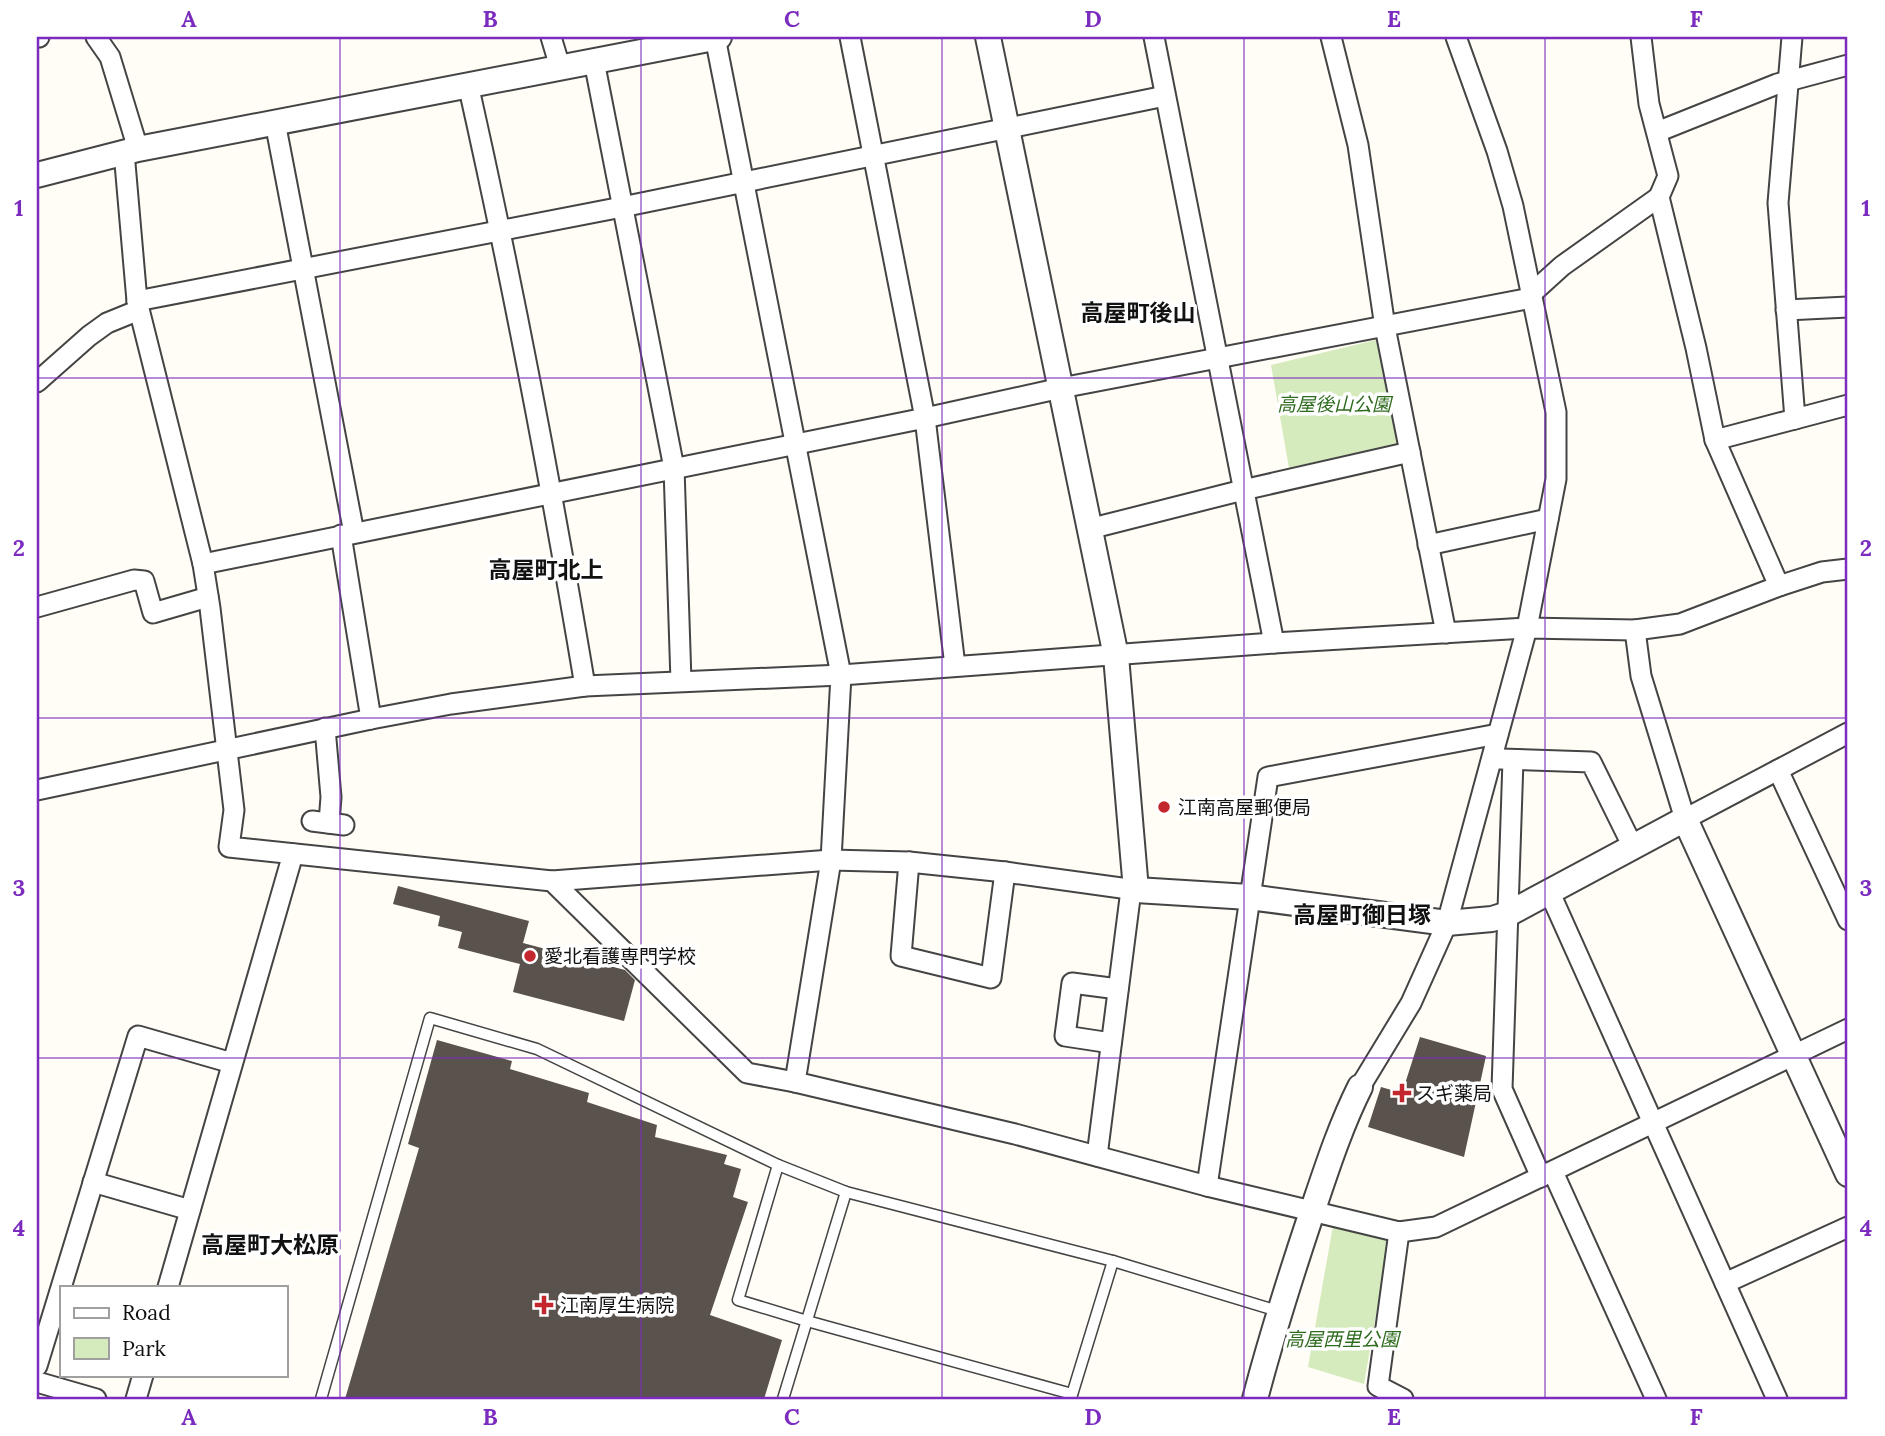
<svg xmlns="http://www.w3.org/2000/svg" width="1885" height="1436" viewBox="0 0 1885 1436" font-family="Lora,'Noto Sans JP',serif">
  <style>
    .green { fill: #d5ebbd }
    .building { fill: #5a524d }
    .lines { fill: none; stroke-linecap: round; stroke-linejoin: round }
    .service-casing { stroke: #444; stroke-width: 13 }
    .minor-casing { stroke: #444; stroke-width: 23 }
    .tertiary-casing { stroke: #444; stroke-width: 28 }
    .service { stroke: #fff; stroke-width: 10 }
    .minor { stroke: #fff; stroke-width: 19 }
    .tertiary { stroke: #fff; stroke-width: 24 }
    .grid { fill: none; stroke: #7b2cbf; stroke-width: 2; stroke-opacity: 0.55 }
    .poi-dot { fill: #c4262e; stroke: #fff; stroke-width: 2.5 }
    .labels { text-anchor: middle; stroke-width: 7; stroke-linejoin: round; paint-order: stroke }
    .park-label { font-size: 19px; font-style: italic; fill: #2f6b1f; stroke: #fff }
    .poi-label { font-size: 19px; fill: #111; stroke: #fff; text-anchor: start }
    .quarter-label { font-size: 23px; font-weight: bold; fill: #111; stroke: #fff }
    .neatline { fill: none; stroke: #7b2cbf; stroke-width: 2.5 }
    .grid-label { font-size: 23px; text-anchor: middle; font-weight: bold; fill: #7b2cbf }
  </style>
  <rect width="100%" height="100%" fill="#fffdf5"/>
  <!-- green -->
  <g class="green">
    <path d="M1380,339l18,104 -109,25 -18,-103z"/>
    <path d="M1333,1226l56,13 -25,145 -56,-17z"/>
  </g>
  <!-- building -->
  <g class="building">
    <path d="M398,886l131,35 -6,22 102,27 10,10 -11,41 -111,-29 7,-28 -62,-16 4,-16 -24,-6 2,-10 -47,-12z"/>
    <path d="M1420,1037l66,19 -22,101 -96,-30 13,-40 21,6z"/>
    <path d="M437,1040l75,21 -2,8 79,24 -2,9 70,23 -2,12 72,18 -3,9 17,5 -8,28 15,5 -38,113 72,25 -18,59h-419l74,-251 -11,-4z"/>
  </g>
  <g class="lines">
    <!-- service casing -->
    <g class="service-casing">
      <g id="service">
        <path d="M778,1165l-40,135 69,21 265,73"/>
        <path d="M1071,1398l42,-137"/>
        <path d="M321,1399l109,-381 107,31 241,116 68,27 267,69 165,50"/>
        <path d="M783,1399l63,-207"/>
      </g>
    </g>
    <!-- minor casing -->
    <g class="minor-casing">
      <g id="minor">
        <path d="M37,37h2"/>
        <path d="M96,37l14,20 28,92"/>
        <path d="M551,37l9,30"/>
        <path d="M715,37l126,638 -10,185 -36,222 220,52 192,52 192,46 37,-5 412,-198"/>
        <path d="M850,37l75,381 30,248"/>
        <path d="M1154,37l120,606"/>
        <path d="M1331,37l27,108 27,182 61,306"/>
        <path d="M1641,37l8,67 19,72 -9,21 37,151 19,92 64,146"/>
        <path d="M1792,37l-14,166 17,216 53,-14"/>
        <path d="M594,61l80,407 7,213"/>
        <path d="M468,84c45,200 83,400 117,602"/>
        <path d="M275,122l79,411"/>
        <path d="M1657,132l120,-48 71,-19"/>
        <path d="M124,152l13,149 66,263 7,44 24,202 -5,37 323,34 195,192 48,9"/>
        <path d="M1530,295l32,-29 97,-69"/>
        <path d="M137,301l485,-94 543,-111"/>
        <path d="M1786,310l62,-3"/>
        <path d="M37,382l52,-46 18,-13 32,-13"/>
        <path d="M1715,440l80,-21"/>
        <path d="M1089,529l154,-39 167,-38"/>
        <path d="M341,535l30,184"/>
        <path d="M1428,545l120,-26"/>
        <path d="M203,564l722,-146 136,-30 470,-90"/>
        <path d="M37,607l97,-27 10,1 9,32 55,-16"/>
        <path d="M1635,630l6,46 44,143 163,-86"/>
        <path d="M325,728l6,69 -2,26"/>
        <path d="M1500,759l91,3 42,85"/>
        <path d="M1513,760l-11,329 39,88"/>
        <path d="M1778,770l70,150"/>
        <path d="M37,790l334,-71 80,-15 134,-18 256,-11 433,-32 253,-15 108,2 45,-6 99,-38 43,-14 26,-3"/>
        <path d="M312,821l32,4"/>
        <path d="M909,862l-8,94 90,22 14,-106"/>
        <path d="M552,881l279,-21 78,2 96,10 131,18"/>
        <path d="M1549,891l228,508"/>
        <path d="M1111,1043l-46,-7 7,-53 46,6"/>
        <path d="M1360,1087l51,-84 36,-80 80,-295 29,-149v-67l-43,-206 -16,-55 -41,-114"/>
        <path d="M1097,1156l34,-266"/>
        <path d="M1553,1172l103,227"/>
        <path d="M93,1182l97,28"/>
        <path d="M1207,1186l61,-409 230,-43"/>
        <path d="M1399,1232l-21,154 25,13"/>
        <path d="M1725,1283l123,-56"/>
        <path d="M168,1287l125,-433"/>
        <path d="M37,1366l101,-330 94,27"/>
        <path d="M37,1382l59,17"/>
        <path d="M136,1399l7,-24"/>
      </g>
    </g>
    <!-- tertiary casing -->
    <g class="tertiary-casing">
      <g id="tertiary">
        <path d="M988,37l128,619 20,234 113,7 198,26 45,-4 16,-5 177,-95 163,355"/>
        <path d="M37,175l101,-26 581,-112"/>
        <path d="M1255,1399c16,-61 35,-121 55,-181 15,-44 29,-89 50,-131"/>
      </g>
    </g>
    <!-- service -->
    <use href="#service" class="service"/>
    <!-- minor -->
    <use href="#minor" class="minor"/>
    <!-- tertiary -->
    <use href="#tertiary" class="tertiary"/>
  </g>
  <!-- grid -->
  <path class="grid" d="M340,37v1362M641,37v1362M942,37v1362M1244,37v1362M1545,37v1362M37,378h1811M37,718h1811M37,1058h1811"/>
  <!-- markers -->
  <g class="poi-dot">
    <circle cx="1164" cy="807" r="7"/>
    <circle cx="530" cy="956" r="7"/>
    <path d="M1398.5 1082.5h7v7h7v7h-7v7h-7v-7h-7v-7h7z"/>
    <path d="M540.5 1294.5h7v7h7v7h-7v7h-7v-7h-7v-7h7z"/>
  </g>
  <g class="labels">
    <!-- park labels -->
    <g class="park-label">
      <text x="1334" y="411">高屋後山公園</text>
      <text x="1342" y="1346">高屋西里公園</text>
    </g>
    <!-- poi labels -->
    <g class="poi-label">
      <text x="1178" y="814">江南高屋郵便局</text>
      <text x="544" y="963">愛北看護専門学校</text>
      <text x="1416" y="1100">スギ薬局</text>
      <text x="560" y="1312">江南厚生病院</text>
    </g>
    <!-- quarter labels -->
    <g class="quarter-label">
      <text x="1138" y="321">高屋町後山</text>
      <text x="546" y="578">高屋町北上</text>
      <text x="1362" y="923">高屋町御日塚</text>
      <text x="270" y="1253">高屋町大松原</text>
    </g>
  </g>
  <!-- border -->
  <rect width="1885" height="1436" fill="none" stroke="#ffffff" stroke-width="77"/>
  <!-- legend -->
  <rect x="60" y="1286" width="228" height="91" fill="#ffffff" stroke="#a0a0a0" stroke-width="2"/>
  <rect x="74" y="1308" width="35" height="10" fill="#ffffff" stroke="#a0a0a0" stroke-width="2"/>
  <text x="122" y="1320" font-size="21" fill="#111111">Road</text>
  <rect x="74" y="1338" width="35" height="21" fill="#d5ebbd" stroke="#a0a0a0" stroke-width="2"/>
  <text x="122" y="1356" font-size="21" fill="#111111">Park</text>
  <rect x="38" y="38" width="1808" height="1360" class="neatline"/>
  <g class="grid-label">
    <text x="189" y="27">A</text>
    <text x="490" y="27">B</text>
    <text x="792" y="27">C</text>
    <text x="1093" y="27">D</text>
    <text x="1394" y="27">E</text>
    <text x="1696" y="27">F</text>
    <text x="19" y="216">1</text>
    <text x="1866" y="216">1</text>
    <text x="19" y="556">2</text>
    <text x="1866" y="556">2</text>
    <text x="19" y="896">3</text>
    <text x="1866" y="896">3</text>
    <text x="19" y="1236">4</text>
    <text x="1866" y="1236">4</text>
    <text x="189" y="1425">A</text>
    <text x="490" y="1425">B</text>
    <text x="792" y="1425">C</text>
    <text x="1093" y="1425">D</text>
    <text x="1394" y="1425">E</text>
    <text x="1696" y="1425">F</text>
  </g>
</svg>
